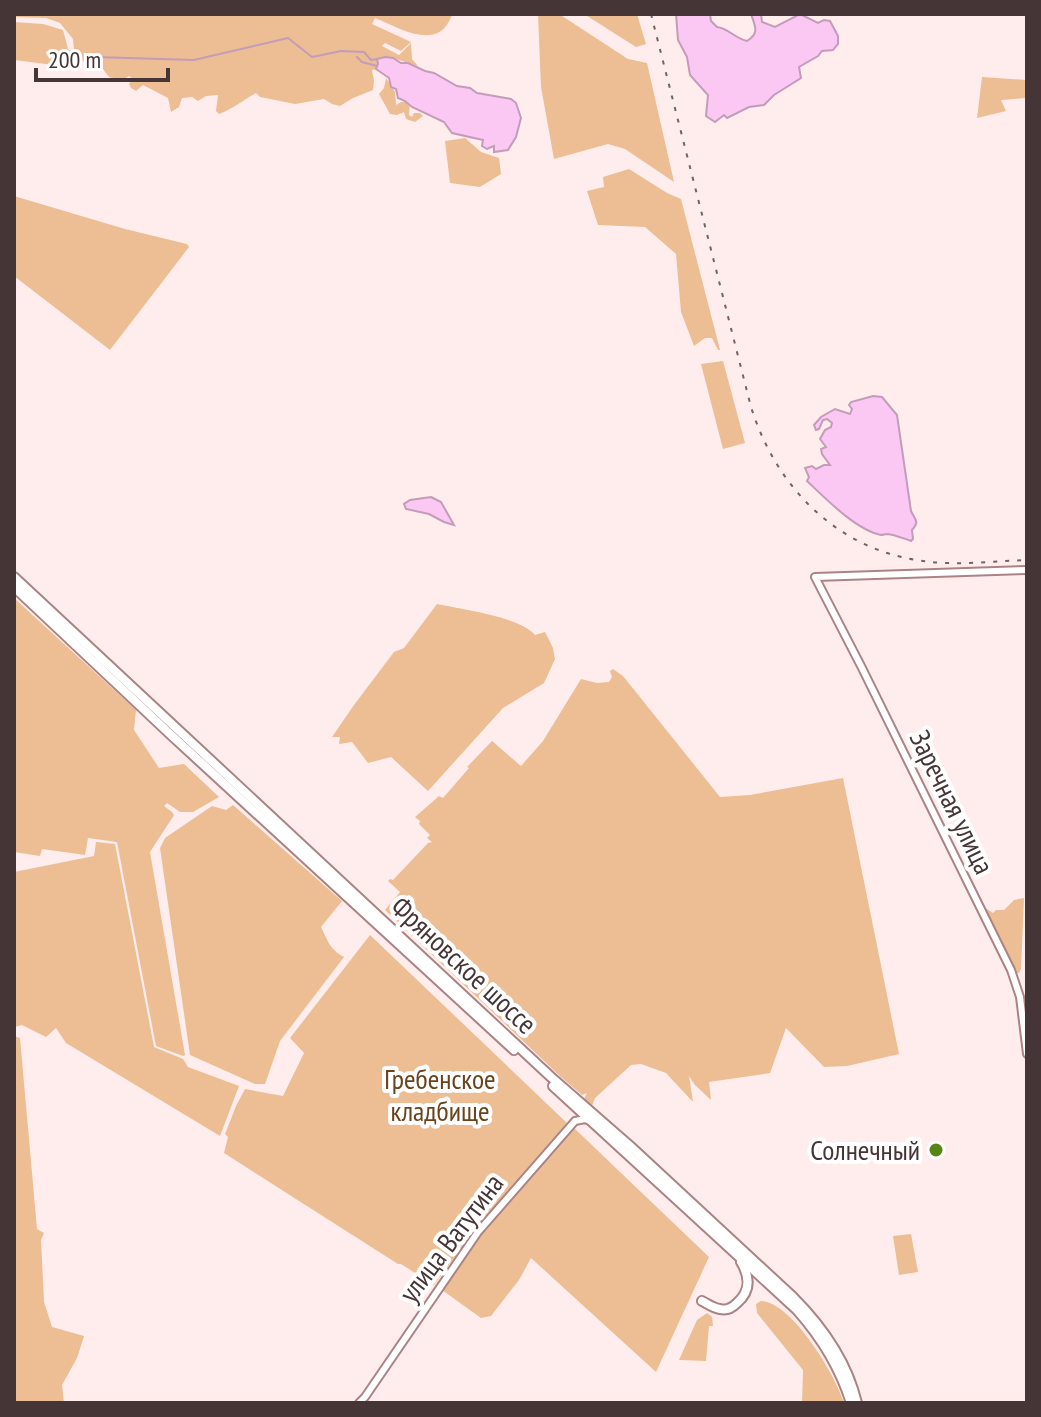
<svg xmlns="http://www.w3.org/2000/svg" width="1041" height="1417" viewBox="0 0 1041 1417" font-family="'PT Sans Narrow',sans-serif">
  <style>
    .green { fill: #edbd94 }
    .water { fill: #fac8f3; stroke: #c49cba; stroke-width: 2 }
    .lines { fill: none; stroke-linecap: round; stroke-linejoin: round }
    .stream { stroke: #c49cba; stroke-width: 2 }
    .minor-casing { stroke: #ab8385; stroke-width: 10 }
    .major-casing { stroke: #ab8385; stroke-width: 12 }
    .minor { stroke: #fff; stroke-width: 6 }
    .major { stroke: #fff; stroke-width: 8 }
    .rail { stroke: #746263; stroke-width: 2; stroke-dasharray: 4 8; stroke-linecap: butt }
    .poi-dot { fill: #588616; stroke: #fff; stroke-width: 3 }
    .labels { text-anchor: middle; stroke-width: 8; stroke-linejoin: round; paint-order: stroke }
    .street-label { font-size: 28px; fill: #463536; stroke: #fff }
    .park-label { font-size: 28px; fill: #6a421b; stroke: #fff }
    .poi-label { font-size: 28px; fill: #463536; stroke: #fff; text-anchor: end }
  </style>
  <rect width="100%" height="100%" fill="#ffeded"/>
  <!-- green -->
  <g class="green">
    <path d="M14,14h437l1,1c-14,38 -52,13 -77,3l-3,6 39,18 -10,9 -16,-8 -3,3 17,9 12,-12 1,16 6,7 -25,-8h-15l-1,2 1,4 -2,5 -4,1 2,11 -1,9 -20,8 -13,8 -8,-2 -8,-5 -29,5 -35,-7 -4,-4c-13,7 -23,16 -37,21l-3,-3 2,-16 -12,1 -8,5 -6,-4 -10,1 -3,9 -8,5 -3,-14 -25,-13 -7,6 -5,-3 -2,-4 4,-5 -4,-3 -6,4 -14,-3 -7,-9 -13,1 -15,-20 -1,-10 -13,-16 -14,-5 -32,-1z"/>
    <path d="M538,14h21l69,45 19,4 27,119 -49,-33 -17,-5 -54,15 -13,-72z"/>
    <path d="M584,14h53l9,30 -10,3z"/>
    <path d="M14,22l29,2 20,6 5,19 12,11 -2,8 -64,-8z"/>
    <path d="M982,77l45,3v18l-26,2 5,11 -29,7z"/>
    <path d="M386,78l9,14 1,13 5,-3h9l-1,13 3,2 2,-4h6l3,3 -8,6 -9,-3 -2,-7 -7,3 -7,-1 -11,-20 5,-6z"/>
    <path d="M465,138l16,14 18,6 2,16 -21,13 -30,-4 -5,-42z"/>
    <path d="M629,169l38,24 14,6 39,151h-2l-6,-12h-7l-11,8 -13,-34 -5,-58 -31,-27 -47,-2 -11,-34 17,-4 -1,-10z"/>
    <path d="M14,196l111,33 62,15 2,3 -79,103 -96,-74z"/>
    <path d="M723,361l22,82 -22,6 -22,-85z"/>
    <path d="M14,598l122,112 -2,20 25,38 25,-4 35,33 -26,15h-13l-13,-9 -3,3 8,6 2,3 -24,37 35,203 -2,1 -27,-10 -39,-204 -29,-4 -3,17 -43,-6 -2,7 -26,-4z"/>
    <path d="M437,604c23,5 84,13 98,31l10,-3 8,16 2,11 -11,24 -41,25 -75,83 -37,-34 -23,6 -16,-21 -13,2 1,-7h-8l22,-32 40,-53 10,-4z"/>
    <path d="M613,669l10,7 97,121 30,-2 93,-17 56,276 -52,12 -23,1 -38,-39 -16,45 -61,9 2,18 -16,-15 -6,-9 4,26 -27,-29 -25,-9 -10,1 -36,33 -3,8 -8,-7 3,-6 -5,2 -21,-18 -176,-167 15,-18 -12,-11 2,-2 3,1 35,-37 4,-1 -5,-4 3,-3 -11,-11 1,-3 -5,-4 24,-21 4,2 26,-30 -2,-1 25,-26 29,25 22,-25 38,-62 16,4 12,-1 3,-5 -2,-6z"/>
    <path d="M212,806l14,4 7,-5 109,96 -21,26c6,13 10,24 23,30l-64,84 -15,43h-10l-65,-29 -30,-207 5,-10z"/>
    <path d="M96,842l19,2 39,203 29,12 5,8 51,19 -19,50 -154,-93 -10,-15 -10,9 -24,-12 -8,2v-155l80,-16z"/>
    <path d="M1024,898l-3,71 -2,4h-3l-32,-66 9,6 3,-3h8l10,-10z"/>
    <path d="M370,935l197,188 -88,101 -45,61 -33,-21h-3l-174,-111 4,-16 -3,-3 11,-28 9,-17 38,7 21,-43 -14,-15z"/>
    <path d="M14,1036l6,2 17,191 7,4 -3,7 3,62 8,25 32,9 -7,22 -15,27 2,18h-50z"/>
    <path d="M574,1128l135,129 -53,115 -125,-114 -12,22 -28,36 -10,2 -39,-28 42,-62 3,1z"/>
    <path d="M911,1234l7,38 -19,3 -6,-39z"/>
    <path d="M761,1301c31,1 75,75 83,102h-42l1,-33 -46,-57 -1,-9z"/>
    <path d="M707,1313l5,4 1,9h-4l-3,35 -27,-1 18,-40z"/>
  </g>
  <!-- water -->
  <g class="water">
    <path d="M676,14h34l1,7 6,6c11,1 19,12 30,14 13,-8 8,-15 4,-27h10l1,8 13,5 25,-13 18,9 6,-3 6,1 8,15v8l-5,6 -11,1 -4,5 -19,11 2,11 -27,17 -10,10 -15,2 -22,11 -3,-3 -9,7 -9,-6 2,-21 -18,-20 -3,-18 -9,-17z"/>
    <path d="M385,57l8,1 8,5h7l17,8 9,2 23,13 13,2 7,5 34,6 5,4 5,15 -5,19 -8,13 -14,2v-6l-7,3 -5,-3 1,-6 -31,-7 -8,-11 -32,-15 -7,-6 -7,-3 -2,-9 -5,-2 -2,-9 -13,-9 2,-5 -1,-5z"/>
    <path d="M873,396l9,1 15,18 14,96c4,9 9,10 1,19l1,9 -2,2c-9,-3 -15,-6 -24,-7 -2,0 -4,1 -6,1 -25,-5 -56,-37 -74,-54l2,-4 -4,-9 7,-2 4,3 8,-4h6l-8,-11 -1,-5 5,-2 -6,-8 5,-9 6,-3 1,-4 -5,-4 -4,1 -4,9 -3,1 -2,-5 7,-8 14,-8 15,5 2,-5 -3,-4 2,-3z"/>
    <path d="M431,497l10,5 13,23 -10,-3 -15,-8 -23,-5 -2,-5 6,-4z"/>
  </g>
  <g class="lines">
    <!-- stream -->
    <g class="stream">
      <path d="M94,57l100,3 94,-22 24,19 29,-6 23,1 7,8 6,-1"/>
      <path d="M357,57l5,5 15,4"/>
    </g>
    <!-- minor casing -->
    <g class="minor-casing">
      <g id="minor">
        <path d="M1027,570l-212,7 47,91 149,302 9,27 7,57"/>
        <path d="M359,1403l6,-6 113,-165 97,-111 10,-2 5,2"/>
      </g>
    </g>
    <!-- major casing -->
    <g class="major-casing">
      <g id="major">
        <path d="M14,577l537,500 79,69 163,151c30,30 54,64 64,106"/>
        <path d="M14,587l156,147 344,316"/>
        <path d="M553,1086l244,224c24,27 43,58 54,93"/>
        <path d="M702,1301c6,3 11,7 18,8 7,2 12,-1 17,-6 14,-12 13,-26 4,-41"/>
      </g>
    </g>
    <!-- minor -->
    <use href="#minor" class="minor"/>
    <!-- major -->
    <use href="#major" class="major"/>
    <!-- rail -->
    <path class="rail" d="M651,14l100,393c25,80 86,143 172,154 34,5 70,0 104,-1"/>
  </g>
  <!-- markers -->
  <circle class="poi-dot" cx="936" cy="1150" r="8"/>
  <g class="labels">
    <!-- street labels -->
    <g class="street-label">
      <text transform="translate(952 802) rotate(64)" y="10">Заречная улица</text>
      <text transform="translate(464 965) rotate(43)" y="10">Фряновское шоссе</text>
      <text transform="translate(451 1238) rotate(-53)" y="10">улица Ватутина</text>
    </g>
    <!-- park labels -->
    <g class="park-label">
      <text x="440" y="1089">Гребенское<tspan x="440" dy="32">кладбище</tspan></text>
    </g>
    <!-- poi labels -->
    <g class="poi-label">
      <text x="920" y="1160">Солнечный</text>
    </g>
  </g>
  <!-- border -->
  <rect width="1041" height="1417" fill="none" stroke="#463536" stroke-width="32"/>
  <!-- scale -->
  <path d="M36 68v12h132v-12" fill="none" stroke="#463536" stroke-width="4"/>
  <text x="48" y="68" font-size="24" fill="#463536" stroke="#ffffff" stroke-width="6" paint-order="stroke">200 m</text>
</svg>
